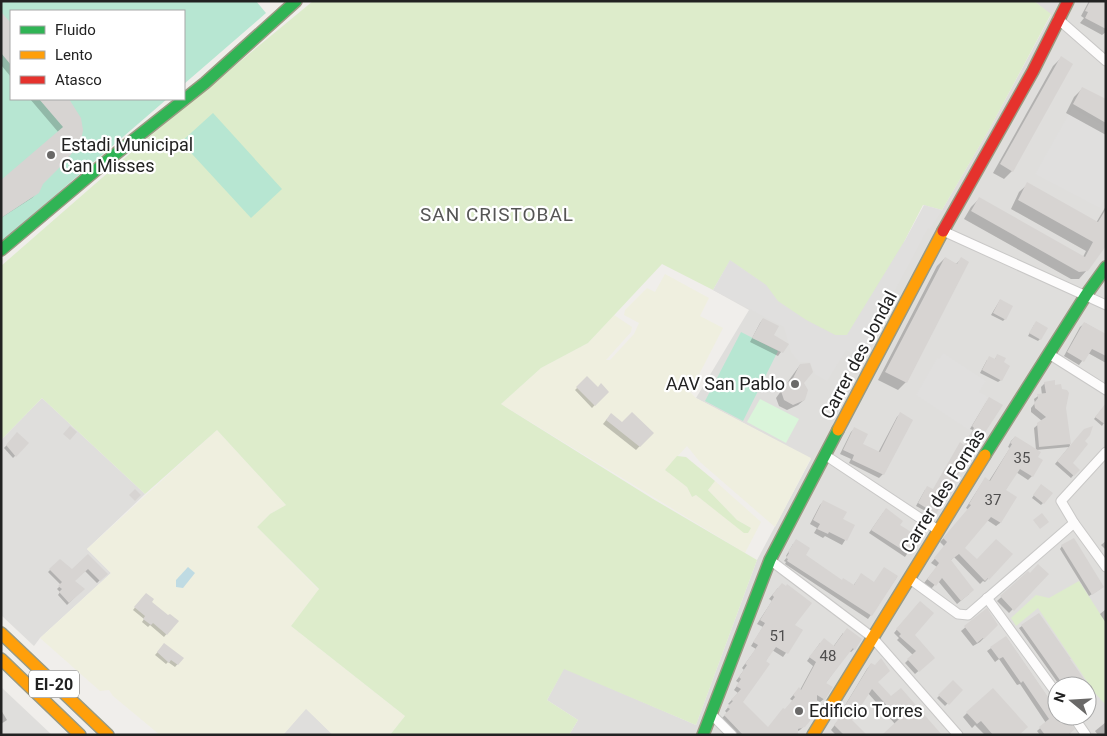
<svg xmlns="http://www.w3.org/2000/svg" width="1107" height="736" viewBox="0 0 1107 736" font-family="Roboto,sans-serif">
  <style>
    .residential { fill: #dfdedc; fill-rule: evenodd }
    .farmland { fill: #efefdf }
    .grass { fill: #ddeccb }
    .park { fill: #daf5da }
    .pitch { fill: #b7e6d2 }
    .parking { fill: #e0dfde }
    .water { fill: #bfdbe3 }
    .shadow { fill: #0003 }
    .building { fill: #d7d4d2 }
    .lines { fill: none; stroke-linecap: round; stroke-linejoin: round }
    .street-casing { stroke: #c9c8c7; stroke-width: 11 }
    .fast-casing { stroke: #999a82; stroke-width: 14 }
    .slow-casing { stroke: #999a82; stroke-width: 14 }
    .jam-casing { stroke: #999a82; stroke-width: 14 }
    .street { stroke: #fdfcfc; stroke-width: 9 }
    .fast { stroke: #30b455; stroke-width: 11 }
    .slow { stroke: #ff9f0a; stroke-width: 11 }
    .jam { stroke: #e5322d; stroke-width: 11 }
    .poi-dot { fill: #6a6968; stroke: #fff; stroke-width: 2 }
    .labels { text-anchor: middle; stroke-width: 4.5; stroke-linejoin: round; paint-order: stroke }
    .number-label { font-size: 15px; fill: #4f4e4e }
    .shield { fill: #fff; stroke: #646464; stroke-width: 1 }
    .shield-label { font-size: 16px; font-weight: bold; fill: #222 }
    .poi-label { font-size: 18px; fill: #222; stroke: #fff; text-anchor: start }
    .street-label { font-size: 18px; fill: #222; stroke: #fff }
    .neighbourhood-label { font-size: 19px; letter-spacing: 1px; fill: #555; stroke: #fff }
  </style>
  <rect width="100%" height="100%" fill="#f0eeeb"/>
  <!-- residential -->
  <g class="residential">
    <path d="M1034,1h72v734h-537l9,-15 -31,-20 17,-32 132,57 61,-165 54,-101 -115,-61 53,-88 -36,-20 191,-48 38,-32 48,-82 61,-113zM1057,686h30v30h-30z"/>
    <path d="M42,398l103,96 -58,55 24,24 -71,65 -6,8 -33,-31v-175z"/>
    <path d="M1,687l51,48h-51z"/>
    <path d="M306,708l27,27h-50z"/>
  </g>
  <!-- farmland -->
  <g class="farmland">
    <path d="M665,274l44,24 -9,18 23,12 -33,64 6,6 115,60 -36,69 -75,-65 -13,-16 -22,24 22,17 5,10 4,-2 21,16 34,17 -14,-8 -29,-30 7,-9 46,41 -16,31 -244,-149 40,-36 47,-25 26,-28 18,12 -1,5 -25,28h4l24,-26 5,-11 -15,-8 1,-5 22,-22 8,4z"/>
    <path d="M217,430l69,75 -16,9 -13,13 62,63 -28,36 114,90 -15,19h-57l-27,-26 -23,26h-123l-47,-39 -4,-6 -9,1 -60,-53 71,-65 -24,-24z"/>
  </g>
  <!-- grass -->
  <g class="grass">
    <path d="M313,1h721l17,13 -61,114 -48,82 -19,-5 -19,37 -57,93h-12l-29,-15 -28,-18 -12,-17 -36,-24 -17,29 -51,-26 -74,79 -47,25 -40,36 152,95 104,61 -61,165 -132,-56 -17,31 31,20 -9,15h-179l15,-19 -114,-90 28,-37 -62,-62 13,-13 16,-9 -69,-75 -72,64 -103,-96 -41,42v-174l149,-130z"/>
    <path d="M677,456l9,1 29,24 -7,9 29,30 14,8 -3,5h-4l-48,-38 -4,2 -5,-10 -22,-17z"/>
    <path d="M1079,581l27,42v82l-12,-13 -56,-84 -22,18 -5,-8 25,-23 13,3z"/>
  </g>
  <!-- park -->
  <path class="park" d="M760,399l39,20 -13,24 -39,-21z"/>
  <!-- pitch -->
  <g class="pitch">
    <path d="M1,1h255l10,12 -82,71v-73h-173v88h156l-166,143z"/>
    <path d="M213,113l69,76 -31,29 -70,-76z"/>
    <path d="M741,332l37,19 -35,70 -38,-20z"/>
  </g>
  <!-- parking -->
  <g class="parking">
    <path d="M1072,108l34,19v70l-6,11 -65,-34z"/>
    <path d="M924,205l18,5 -12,19 -2,-1 -69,130 -13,-8 -19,31 -12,-7 -5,-12h-11l-8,-10 -7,-25 -71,-37 17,-30 36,25 12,16 28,19 29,15h12l57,-93z"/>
    <path d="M943,353l43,28 -7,11 9,5 -19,33 -53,-35 21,-37 2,1z"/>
  </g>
  <!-- water -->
  <path class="water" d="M188,567l7,6 -12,15 -7,-1v-7z"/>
  <!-- shadow -->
  <g class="shadow">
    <path d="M1089,1h17v31l-4,3 -22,-12 4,-5 -3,-2z"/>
    <path d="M1,15l10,11v51l-10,-12z"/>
    <path d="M1061,58l-49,113 -8,8 -11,-6 60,-107z"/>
    <path d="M1082,89l23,11 1,-2v37l-40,-22 8,-16z"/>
    <path d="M30,99h37l10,14 -39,79 -6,6 -31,20v-36l58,-49z"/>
    <path d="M1028,184l68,39 10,-17v38l-19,26 -8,9h-8l-107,-60 7,-12 8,-8 104,58 3,-6 -75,-42 8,-17z"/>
    <path d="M945,258l11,6 5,-5 -55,123 -8,8 -20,-10 59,-114z"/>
    <path d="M1000,300l5,19 -2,2 -12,-6z"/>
    <path d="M763,319l9,16 15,9 -9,12 -28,-14 10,-19z"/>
    <path d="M1085,323l21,12v28l-18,-10 -9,12 -15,-9 16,-29z"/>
    <path d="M1034,325l6,14 -2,2 -10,-5z"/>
    <path d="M998,355l3,25 -3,2 -18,-9 7,-13h7z"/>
    <path d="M800,365l4,35 -6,5 -11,5 -8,-4 -3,-8z"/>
    <path d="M587,378l11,11 9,3 -15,16 -17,-18z"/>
    <path d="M1045,383l20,25 5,38 1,18 7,6 -7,8 -16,-14 14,-17 -33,3 1,7 -5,19 -4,4 -12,-8 -11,19 10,6 -15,26 -4,3 -9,-6 -24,28 14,13 34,-7 -26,28 -2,-1 -3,3 -26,-27 -4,4 19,33 -12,10 -19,-23 -7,8 -7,-6 13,-16 -6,-4 14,-16 -5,-5 29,-32 -3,-2 16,-25 3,-4 4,2 21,-33 -2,-1 3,-6 4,-4 21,13 -2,-22 8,-7 -11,-9v-4l4,-5 -1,-4 4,-3 4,-1 -1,-8z"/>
    <path d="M987,401l-6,35 -48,79 -17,-9 9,-16 8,1 31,-45 9,-16 -3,-1z"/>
    <path d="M1106,404l-2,19 -2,3 -8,-7z"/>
    <path d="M900,414l-17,60 -4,4 -30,-15 2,-4 -11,-5 11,-22 3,-3 7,16 17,8 19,-36z"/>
    <path d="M607,419l15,4 30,10 -16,17 -33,-26z"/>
    <path d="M17,434l10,9 -14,15 -9,-10z"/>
    <path d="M1039,488l4,15 -2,2 -9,-7z"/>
    <path d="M824,501l17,19 13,6 -12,19 -17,-9 -2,2 -9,-5 3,-5 -7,-4 10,-19z"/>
    <path d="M883,513l15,13 20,11 -13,20 -36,-24z"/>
    <path d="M1106,541v9l-5,-5z"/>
    <path d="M793,544l11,12 38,25 11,5 8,-11 13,8 10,-14 13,8 -29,42 -83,-55 1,-2 -2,-1 3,-4 -1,-1z"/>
    <path d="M1062,546l38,43 -11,7 -29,-47z"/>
    <path d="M88,555l18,19 -9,9 -12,-12 -12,10 10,8 -16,16 -9,-10 2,-3 -3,-3 4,-4 -13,-13 12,-12 12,11z"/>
    <path d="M1028,573l19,1 -38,39 -12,-12z"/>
    <path d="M778,588l15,37 9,5 -19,27 -11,-7 -30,53 26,25 25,-27 -3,-2 5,-6 5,-3 13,-24 -6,-5 13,-18 13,4 10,-14 11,16 -3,3 -2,-1 -24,33 -1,15 -4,3 -4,-2 -8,8v14l-8,8 -4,2v3h-59l-16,-16 6,-6 -2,-2 5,-6 -2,-1 10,-11 -4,-3 5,-7 -3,-2 8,-11 -2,-2 14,-19 -5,-3 12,-19 -6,-3 15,-23 -3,-2z"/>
    <path d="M146,594l4,8 18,15 9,4 -13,16 -14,-12 -2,2 -6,-5 2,-3 -11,-9z"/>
    <path d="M917,606l-4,29 20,23 -18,16 -10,-11 8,-8 -16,-15 2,-2 -5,-5z"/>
    <path d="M1106,609v14l-6,-9z"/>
    <path d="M986,610l11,15 -17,17 -7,4 -12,-15z"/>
    <path d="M1022,626l46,34 22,30 -3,2v-6h-27l-41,-58z"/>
    <path d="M1006,637l51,74v5h4l10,19h-31l-3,-4 9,-8 -26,-39 -3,1 -18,-26 -4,3 -8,-11z"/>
    <path d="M162,647l20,12 -7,8 -7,-5 -2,2 -11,-9z"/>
    <path d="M871,664l6,18 14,16 49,37 -45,-11 -27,-31 -18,27 15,15h-29l-5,-5 9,-12 -2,-1 29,-48z"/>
    <path d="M953,682l8,8 -16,16 -8,-8z"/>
    <path d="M1,710l6,10 -6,4z"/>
    <path d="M967,713l51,22h-33l-10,-10 -3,3 -9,-11z"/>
    <path d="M1106,722v13h-8l-3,-4z"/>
  </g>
  <!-- building -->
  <g class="building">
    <path d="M1090,1h16v28l-21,-11 3,-6 -3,-1z"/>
    <path d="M1,12l10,11v42l-10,-12z"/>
    <path d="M1061,56l12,8 -60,108 -13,-8z"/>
    <path d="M1082,87l24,12v24l-33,-19z"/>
    <path d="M39,99h30l12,19 2,12 -1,6 -6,12 -11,14 -22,22 -4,9 -38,25v-38l62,-53z"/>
    <path d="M1027,182l71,40 8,-13v37l-18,25 -9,1 -108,-61 8,-14 106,60 8,-15 -75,-42z"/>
    <path d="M945,257l12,7 4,-7 8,5 -62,121 -22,-11z"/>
    <path d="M1000,299l13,7 -7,14 -13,-7z"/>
    <path d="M763,318l16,8 -5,9 15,9 -6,9 -31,-15z"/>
    <path d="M1036,321l12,7 -7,12 -12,-7z"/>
    <path d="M1084,322l22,12v22l-14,-7 -8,13 -17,-10z"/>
    <path d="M997,354l9,4 -2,4 6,4 -8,15 -20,-11 7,-14 6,3z"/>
    <path d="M810,363l3,9 -9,11 4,7 -3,10 -12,5 -9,-5 -3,-9 3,-6 9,-7 7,-14z"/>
    <path d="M587,376l11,11 3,-4 8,9 -14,14 -19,-19z"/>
    <path d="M1055,380v5l6,-1 1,5 5,1 2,3 -3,15 5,36 -32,3 -2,-24 9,-6 -11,-9 -1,-5 4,-5 -1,-4 9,-1 -2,-11z"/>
    <path d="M989,397l14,8 -38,58 -29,51 -18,-11 9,-17 6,3 27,-47 4,3 10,-17 -2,-2z"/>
    <path d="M1106,403v22l-11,-8z"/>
    <path d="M632,412l22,21 -14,14 -34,-27 5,-7 11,9z"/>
    <path d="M900,412l13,8 -29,55 -32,-15 2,-5 -11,-5 11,-23 14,7 -5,10 17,8z"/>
    <path d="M70,426l7,6 -7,8 -7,-6z"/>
    <path d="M1093,426l-3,9 -5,6 3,3 -15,19 7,7 -6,6 -17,-15 27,-32z"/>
    <path d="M17,432l12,11 -13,14 -10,-12z"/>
    <path d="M1015,436l26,16 -3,5 5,3 -10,17 -13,-8 -14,21 11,7 -16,26 -10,-6 -26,31 12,11 19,-20 17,15 -24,26 -1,-2 -3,3 -26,-27 -8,6 23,30 -13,11 -19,-23 -6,8 -9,-7 12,-16 -5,-5 13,-16 -4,-4 28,-33 -2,-1 16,-27 5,4 22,-37 -2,-1z"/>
    <path d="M1041,484l12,9 -9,11 -11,-9z"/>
    <path d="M135,489l6,6 -6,6 -6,-6z"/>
    <path d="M823,500l24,12 -4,7 12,6 -8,16 -18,-9 -1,2 -11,-5 3,-5 -7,-4z"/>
    <path d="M886,508l17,13 -3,4 19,12 -10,17 -38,-24z"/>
    <path d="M1042,513l7,9 -9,7 -7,-9z"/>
    <path d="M1074,538l30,49 -12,8 -31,-50z"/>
    <path d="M796,539l14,9 -4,7 36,25 1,-2 11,7 7,-12 13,9 10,-15 14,9 -26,40 -85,-55 1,-2 -2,-1 3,-5 -1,-1z"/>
    <path d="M88,554l20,20 -8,7 -12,-12 -13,12 10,8 -16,14 -10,-11 3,-3 -4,-3 4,-4 -13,-13 11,-10 12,10z"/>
    <path d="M1038,564l11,10 -35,37 -14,-15 28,-25 2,2z"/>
    <path d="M782,583l4,3 1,-2 25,19 -17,22 8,5 -15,24 -12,-7 -10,14 4,3 -27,38 25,25 15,-19 2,1 10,-12 -2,-2 6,-8 2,3 15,-28 -7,-5 15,-19 10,8 13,-18 15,11 -7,11 -2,-2 -27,35 7,4 -8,13 -8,-5v16l-6,3 -1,7 -5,6 -7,2v6h-55l-19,-20 6,-6 -3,-2 6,-6 -2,-1 10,-11 -5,-3 5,-7 -2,-2 8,-12 -2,-1 13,-19 -5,-3 12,-19 -5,-3 14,-23 -2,-2z"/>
    <path d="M146,593l8,6 -2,3 16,13 2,-1 9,7 -12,14 -14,-12 -2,2 -8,-6 2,-3 -11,-9z"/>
    <path d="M920,601l14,12 -19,22 20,23 -16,14 -12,-13 9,-8 -17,-15 2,-2 -5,-5z"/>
    <path d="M987,608l11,17 -14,14 -1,-1 -6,5 -13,-17z"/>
    <path d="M1039,613l32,46h-1l19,27h-25l-43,-61z"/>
    <path d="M1006,636l51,74v6h7l11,13 -7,6h-23l-6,-8 10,-8 -26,-38 -2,2 -18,-26 -4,2 -9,-12z"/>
    <path d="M164,643l20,15 -6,7 -7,-5 -2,3 -12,-11z"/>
    <path d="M881,658l9,13 -12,11 13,14 10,-8 41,47h-60l17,-16 -27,-30 -20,31 15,15h-23l-10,-10 9,-12 -2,-1 30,-49 4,2z"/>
    <path d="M953,680l10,10 -14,15 -11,-10z"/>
    <path d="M993,688l35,39 -9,8h-26l-12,-14 -4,3 -11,-12z"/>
  </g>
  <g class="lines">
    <!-- street casing -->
    <g class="street-casing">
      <g id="street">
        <path d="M1058,19l48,42"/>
        <path d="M943,231l163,74"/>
        <path d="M1049,354l57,36"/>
        <path d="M825,455l113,75"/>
        <path d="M1074,523l32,44"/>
        <path d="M770,560l102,77 86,98"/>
        <path d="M910,579l48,35 10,1 106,-92 -13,-22 45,-49"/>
        <path d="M987,598l70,96"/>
        <path d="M711,714l21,21"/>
        <path d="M1073,716l13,19"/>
      </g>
    </g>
    <!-- fast casing -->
    <g class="fast-casing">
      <g id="fast">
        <path d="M1,250l107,-90 97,-77 91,-82"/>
        <path d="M985,455l101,-160 20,-28"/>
        <path d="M703,735l67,-175 68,-130"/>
      </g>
    </g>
    <!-- slow casing -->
    <g class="slow-casing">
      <g id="slow">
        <path d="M838,430l105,-199"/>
        <path d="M1,633l107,102"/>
        <path d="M1,659l79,76"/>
        <path d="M813,735l172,-280"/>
      </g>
    </g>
    <!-- jam casing -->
    <g class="jam-casing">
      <path id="jam" d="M943,231l90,-160 35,-70"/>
    </g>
    <!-- street -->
    <use href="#street" class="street"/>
    <!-- fast -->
    <use href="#fast" class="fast"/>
    <!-- slow -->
    <use href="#slow" class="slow"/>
    <!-- jam -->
    <use href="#jam" class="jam"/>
  </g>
  <!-- markers -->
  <g class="poi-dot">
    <circle cx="51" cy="155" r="5"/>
    <circle cx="795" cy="384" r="5"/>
    <circle cx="799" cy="711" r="5"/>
  </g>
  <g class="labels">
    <!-- number labels -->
    <g class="number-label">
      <text x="1022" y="463">35</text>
      <text x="993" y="505">37</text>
      <text x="778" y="641">51</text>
      <text x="828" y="661">48</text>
    </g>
    <!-- shield labels -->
    <rect class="shield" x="29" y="670.5" width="50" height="27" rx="4"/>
    <g class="shield-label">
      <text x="54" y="690">EI-20</text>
    </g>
    <!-- poi labels -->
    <g class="poi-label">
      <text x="61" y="151">Estadi Municipal<tspan x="61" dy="21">Can Misses</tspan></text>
      <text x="785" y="390" text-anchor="end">AAV San Pablo</text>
      <text x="809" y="717">Edificio Torres</text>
    </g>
    <!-- street labels -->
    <g class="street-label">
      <text transform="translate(859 355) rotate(-62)" y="6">Carrer des Jondal</text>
      <text transform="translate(943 491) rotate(-58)" y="6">Carrer des Fornàs</text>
    </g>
    <!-- neighbourhood labels -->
    <g class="neighbourhood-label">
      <text x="497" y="221">SAN CRISTOBAL</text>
    </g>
  </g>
  <!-- border -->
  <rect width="1107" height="736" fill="none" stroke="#222222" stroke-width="5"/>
  <!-- legend -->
  <rect x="10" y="10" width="175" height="90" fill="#ffffff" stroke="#a7a7a7"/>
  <rect x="20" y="26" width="25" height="8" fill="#30b455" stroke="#a7a7a7"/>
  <text x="55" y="35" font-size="15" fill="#222222">Fluido</text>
  <rect x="20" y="51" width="25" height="8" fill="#ff9f0a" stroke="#a7a7a7"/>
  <text x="55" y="60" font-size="15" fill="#222222">Lento</text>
  <rect x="20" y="76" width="25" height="8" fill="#e5322d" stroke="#a7a7a7"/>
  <text x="55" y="85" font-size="15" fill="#222222">Atasco</text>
  <!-- north arrow -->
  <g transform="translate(1072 701) rotate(288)"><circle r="24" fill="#ffffff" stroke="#a7a7a7"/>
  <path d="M0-4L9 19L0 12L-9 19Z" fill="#6a6968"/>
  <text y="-8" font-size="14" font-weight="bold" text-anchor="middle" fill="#222222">N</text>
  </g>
</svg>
